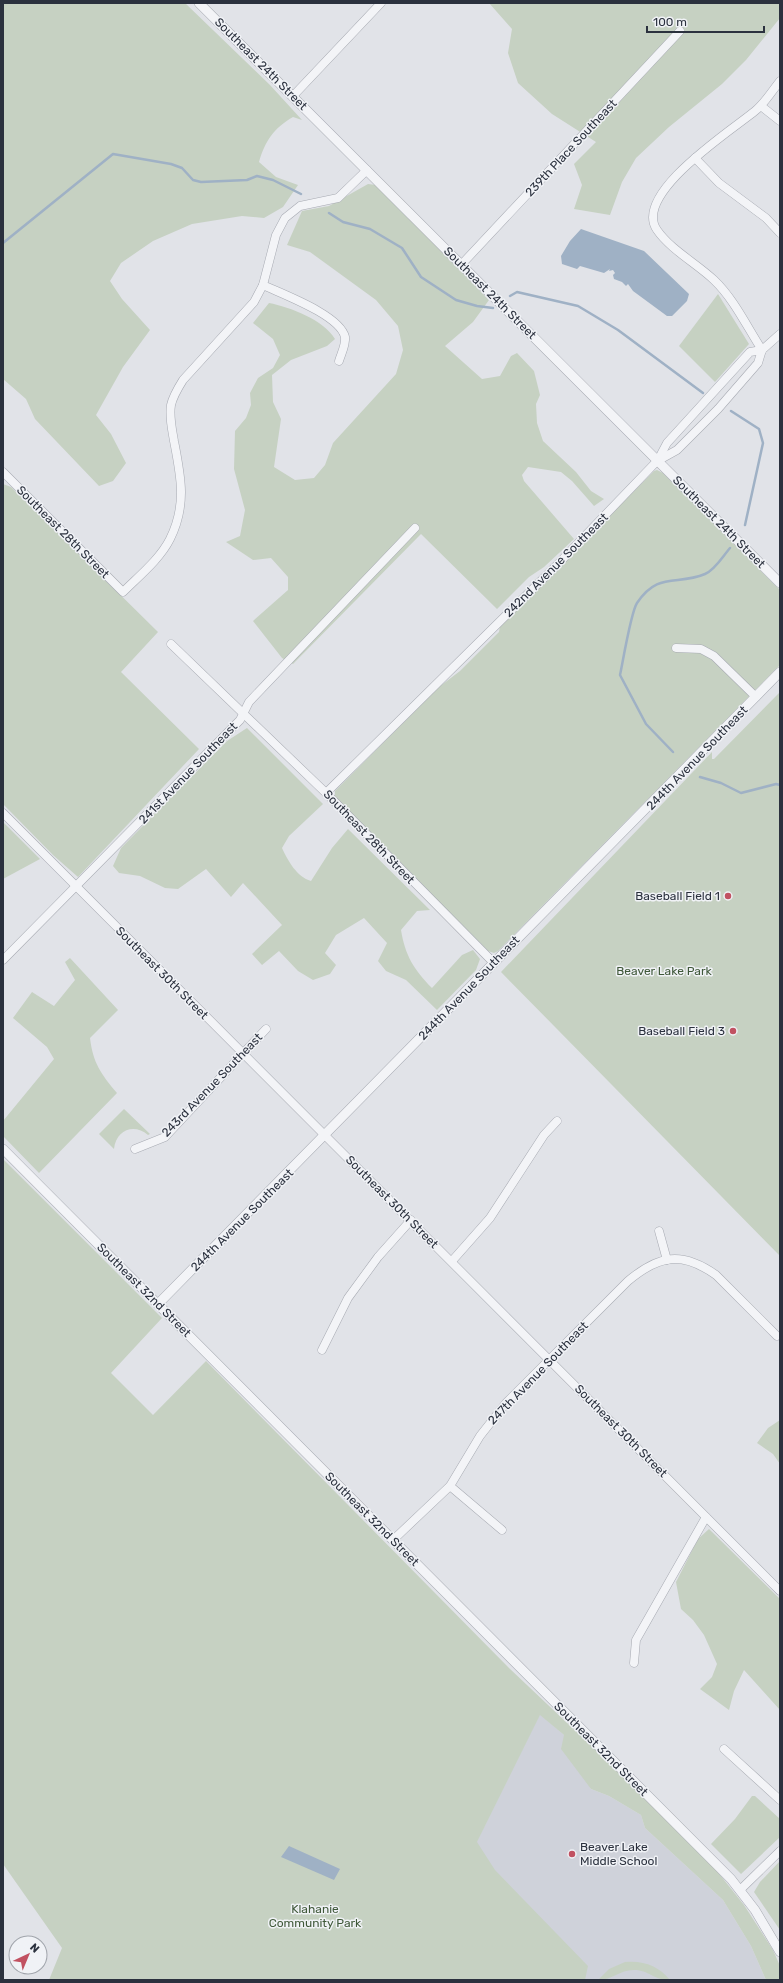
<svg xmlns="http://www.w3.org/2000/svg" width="783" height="1983" viewBox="0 0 783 1983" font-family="Rubik,sans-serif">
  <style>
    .built { fill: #cfd2da }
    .green { fill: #c6d1c2 }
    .water { fill: #9fb1c5 }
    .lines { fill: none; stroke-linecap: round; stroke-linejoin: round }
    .stream { stroke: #9fb1c5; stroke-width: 2.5 }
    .minor-casing { stroke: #a7aab2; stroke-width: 9 }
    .tertiary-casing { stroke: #a7aab2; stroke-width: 10 }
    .minor { stroke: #f3f4f7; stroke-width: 8 }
    .tertiary { stroke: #f3f4f7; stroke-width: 9 }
    .poi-dot { fill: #c15161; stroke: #f0f2f6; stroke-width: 1.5 }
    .labels { text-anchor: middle; stroke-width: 3; stroke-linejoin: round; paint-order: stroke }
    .street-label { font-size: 12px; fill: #2b313e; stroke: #f0f2f6 }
    .poi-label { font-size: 12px; fill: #2b313e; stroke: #f0f2f6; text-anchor: end }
    .park-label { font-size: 12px; fill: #3f5839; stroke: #f0f2f6 }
  </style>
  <rect width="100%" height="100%" fill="#e1e3e8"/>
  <!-- built -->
  <path class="built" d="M540,1714l24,21 27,54 18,7 32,19 4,13 78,72 28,46 15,34h-358z"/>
  <!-- green -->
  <g class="green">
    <path d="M3,3h182l85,82 32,35 -9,-3c-19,11 -28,24 -34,45l17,15 22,8 -15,22 -19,11 -22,-2 -50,8 -39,17 -32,22 -11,18 12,18 28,31 -27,37 -27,48 15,19 15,29 -13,18 -14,5 -64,-67 -9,-20 -23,-20z"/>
    <path d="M489,3h291v15l-34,42 -24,24 -53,43 -33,31 -14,24 -12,33 -36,-6 8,-24 -8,-21 22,-22 -44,-28 -34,-31 -10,-30 4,-24z"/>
    <path d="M368,184l8,1 113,115 -16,22 -28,24 37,33 18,-3 11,-20 6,-3 17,18 6,24 -4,9 1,19 6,18 33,31 15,19 13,8 -10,7 -22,-25 -11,-9 -33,-5 -6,8 2,6 50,58 -30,28 -15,10 -32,32 -76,-75 -128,130 -11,-6 -29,-37 35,-31v-13l-17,-19 -18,2 -27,-18 14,-6 5,-26 -11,-41 1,-38 11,-13 5,-13 -1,-12 8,-15 15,-10 7,-13 -7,-16 -20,-16 16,-20c21,4 55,17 66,36l-8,7 -36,14 -19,15 1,27 8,17 -7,48 21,13 19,-2 11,-13 8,-22 63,-69 7,-24 -5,-24 -22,-26 -66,-48 -23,-7 15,-34 27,-5z"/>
    <path d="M718,294l31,50 -34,38 -36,-36z"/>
    <path d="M657,470l6,3 117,117v75l-282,286 -4,2 -6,-2 -153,-151v-9l104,-104 21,-16 39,-39 1,-6 154,-155z"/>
    <path d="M3,484l8,3 147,145 -37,40 78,77 -121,128 -25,-22 -50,-51z"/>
    <path d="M780,692v564l-279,-284 211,-220v7h2z"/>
    <path d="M247,728l76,76 -34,32 -7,12c6,13 15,29 29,33l21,-33 16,-19 82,81 -13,1 -16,19c4,25 13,40 31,58l30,-33 11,-5 7,9 -4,11 -39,40 -31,-30 -20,-9 -8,-10 9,-18 -23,-25 -28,17 -11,18 11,12 -6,9 -17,6 -15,-9 -19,-20 -17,14 -10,-11 30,-29 -39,-42 -12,14 -25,-28 -28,20 -13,-1 -25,-12 -21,-3 -6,-7 8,-18 106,-107z"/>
    <path d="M3,822l37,37 -37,20z"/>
    <path d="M70,958l48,52 -28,28c3,25 11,36 27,55l-78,80 -36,-37v-15l51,-62 -7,-12 -34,-29 19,-26 22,14 21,-26 -10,-18z"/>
    <path d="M124,1109l26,25 -2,1c-14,-12 -32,-5 -34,14l-15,-15z"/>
    <path d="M3,1159l159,159 -51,55 42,42 53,-54 303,307 94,89 114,114 27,34 29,45 7,16v14h-14l-15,-34 -28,-46 -78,-72 -4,-13 -32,-19 -18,-7 -30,-40 3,-14 -24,-20 -63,127 18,28 93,96 -3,14h-536l13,-32 -59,-84z"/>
    <path d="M780,1420v44l-7,-10 -16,-11 11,-15z"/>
    <path d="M709,1529l71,70v111l-36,-40 -10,21 -5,19 -29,-21 12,-12 5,-13 -13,-29 -11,-15 -12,-11 -5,-27 22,-43z"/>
    <path d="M752,1796h3l25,23v18l-39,37 -30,-30 24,-25z"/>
    <path d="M780,1861v69l-26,-38 6,-10z"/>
    <path d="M625,1962c18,-2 34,4 45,18 -17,0 -21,-10 -36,-10 -15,0 -21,10 -36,10l11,-11z"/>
  </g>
  <!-- water -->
  <g class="water">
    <path d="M581,229l63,22 45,43 -2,7 -15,15h-5l-34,-25 -5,-7 -2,2 -4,-4 -8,-3 -1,-4 2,-2 -2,-3 -4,1 1,-2 -6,4 -24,-7 -3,3 -15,-5 -1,-8 9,-15z"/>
    <path d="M289,1846l51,23 -6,11 -53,-23z"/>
  </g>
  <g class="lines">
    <!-- stream -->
    <g class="stream">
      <path d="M329,213l14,9 27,7 32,19 19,29 35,23 21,6 16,2"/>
      <path d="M3,243l110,-89 58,10 11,4 11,12 8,2 46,-2 10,-4 16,4 28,14"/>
      <path d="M510,296l7,-4 61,14 40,24 85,63"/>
      <path d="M731,411l28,18 4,14 -18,82"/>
      <path d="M673,752l-27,-28 -26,-49c3,-14 11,-63 17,-72 21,-32 40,-17 68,-29 10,-4 18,-18 25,-26"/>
      <path d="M700,777l21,6 20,10 35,-9 4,1"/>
    </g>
    <!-- minor casing -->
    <g class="minor-casing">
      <g id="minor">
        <path d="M293,96l88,-93"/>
        <path d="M761,106l19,15"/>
        <path d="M695,158l24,25 47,35 14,15"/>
        <path d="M461,265l219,-234"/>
        <path d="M263,285c19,9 77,30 82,52 1,8 -4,17 -6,24"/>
        <path d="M762,350c-15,-23 -28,-51 -48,-70 -18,-17 -43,-30 -57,-50 -25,-36 75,-100 98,-119 10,-8 17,-20 25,-30"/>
        <path d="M659,460l18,-10 41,-41 40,-46 4,-13 18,-16"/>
        <path d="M3,472l120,120c16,-16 37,-33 47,-53 17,-34 11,-62 4,-98 -2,-12 -5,-24 -3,-36 2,-9 7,-17 12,-25l71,-78 9,-17 13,-50 9,-17 15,-12 38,-8 29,-28"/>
        <path d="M171,644l155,149 168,170"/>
        <path d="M676,648l25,1 13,7 42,41"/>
        <path d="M326,793l232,-229 100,-104 9,-17 83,-91 12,-2"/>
        <path d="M3,813l777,778"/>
        <path d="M3,960l237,-240 9,-18 166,-174"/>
        <path d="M135,1149l30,-12 101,-108"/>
        <path d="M659,1231l8,29"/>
        <path d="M452,1261l38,-43 54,-83 13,-14"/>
        <path d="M322,1350l26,-52 30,-41 33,-37"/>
        <path d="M450,1486l52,44"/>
        <path d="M393,1540l57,-54 30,-50 26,-33 122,-122c31,-26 54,-30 88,-6l61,61"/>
        <path d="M634,1663l2,-23 70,-123"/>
        <path d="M724,1749l56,51"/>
        <path d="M740,1890l40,-39"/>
      </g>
    </g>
    <!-- tertiary casing -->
    <g class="tertiary-casing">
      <g id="tertiary">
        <path d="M199,3l581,580"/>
        <path d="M3,1149l728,730 24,31 25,42"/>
        <path d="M158,1304l622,-632"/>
      </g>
    </g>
    <!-- minor -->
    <use href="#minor" class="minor"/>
    <!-- tertiary -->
    <use href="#tertiary" class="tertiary"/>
  </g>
  <!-- markers -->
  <g class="poi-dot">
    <circle cx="728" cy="896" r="4"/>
    <circle cx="733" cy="1031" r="4"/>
    <circle cx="572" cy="1854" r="4"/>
  </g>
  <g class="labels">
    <!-- street labels -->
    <g class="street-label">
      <text transform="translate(261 64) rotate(45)" y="4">Southeast 24th Street</text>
      <text transform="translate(571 148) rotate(-47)" y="4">239th Place Southeast</text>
      <text transform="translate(490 293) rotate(45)" y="4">Southeast 24th Street</text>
      <text transform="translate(719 522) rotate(45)" y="4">Southeast 24th Street</text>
      <text transform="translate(63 532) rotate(45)" y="4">Southeast 28th Street</text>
      <text transform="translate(556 565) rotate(-45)" y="4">242nd Avenue Southeast</text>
      <text transform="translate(697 758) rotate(-46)" y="4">244th Avenue Southeast</text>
      <text transform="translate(188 773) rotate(-46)" y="4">241st Avenue Southeast</text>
      <text transform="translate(369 837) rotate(46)" y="4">Southeast 28th Street</text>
      <text transform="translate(162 973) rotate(45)" y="4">Southeast 30th Street</text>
      <text transform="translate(469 988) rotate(-46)" y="4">244th Avenue Southeast</text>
      <text transform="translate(212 1085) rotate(-46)" y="4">243rd Avenue Southeast</text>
      <text transform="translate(392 1202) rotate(45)" y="4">Southeast 30th Street</text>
      <text transform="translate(242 1220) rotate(-45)" y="4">244th Avenue Southeast</text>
      <text transform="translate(144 1290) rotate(45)" y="4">Southeast 32nd Street</text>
      <text transform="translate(538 1373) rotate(-46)" y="4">247th Avenue Southeast</text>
      <text transform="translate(621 1431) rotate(45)" y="4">Southeast 30th Street</text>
      <text transform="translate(372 1519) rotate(45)" y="4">Southeast 32nd Street</text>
      <text transform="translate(601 1749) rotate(45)" y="4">Southeast 32nd Street</text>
    </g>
    <!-- poi labels -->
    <g class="poi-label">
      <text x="720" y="900">Baseball Field 1</text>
      <text x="725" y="1035">Baseball Field 3</text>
      <text x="580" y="1851" text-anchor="start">Beaver Lake<tspan x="580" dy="14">Middle School</tspan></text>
    </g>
    <!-- park labels -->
    <g class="park-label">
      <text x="664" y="975">Beaver Lake Park</text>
      <text x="315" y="1913">Klahanie<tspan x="315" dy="14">Community Park</tspan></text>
    </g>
  </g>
  <!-- border -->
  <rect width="783" height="1983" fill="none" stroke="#2b313e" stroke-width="8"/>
  <!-- north arrow -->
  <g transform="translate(28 1955) rotate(44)"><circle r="19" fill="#f0f2f6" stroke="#a1a5ac"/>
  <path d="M0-3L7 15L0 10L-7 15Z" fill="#c15161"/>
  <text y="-6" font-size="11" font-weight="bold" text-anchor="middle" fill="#2b313e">N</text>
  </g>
  <!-- scale -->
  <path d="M647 26v6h117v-6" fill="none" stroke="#2b313e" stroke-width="2"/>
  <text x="653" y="26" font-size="12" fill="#2b313e" stroke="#f0f2f6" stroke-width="3" paint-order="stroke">100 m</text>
</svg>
